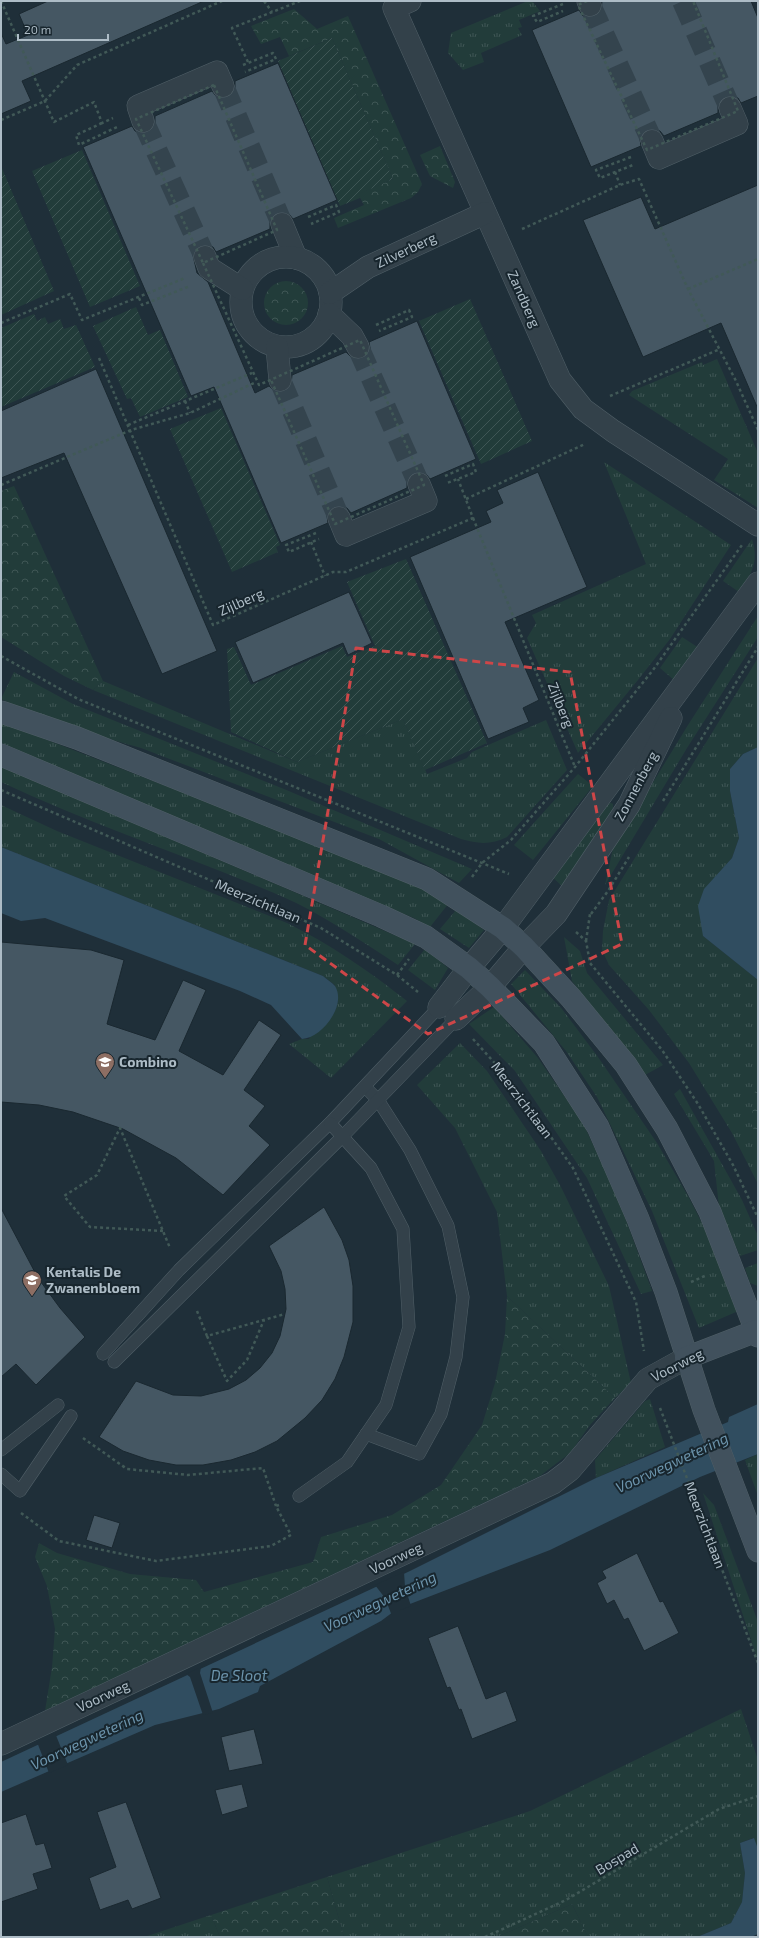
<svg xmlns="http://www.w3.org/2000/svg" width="759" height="1938" viewBox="0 0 759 1938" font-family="'Exo 2',sans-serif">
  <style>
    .grass { fill: url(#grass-tufts) }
    .forest { fill: url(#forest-crowns) }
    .garden { fill: url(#garden-furrows) }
    .water { fill: #304d60 }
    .pier { fill: #1f2f39 }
    .building { fill: #455763; stroke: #1a2830 }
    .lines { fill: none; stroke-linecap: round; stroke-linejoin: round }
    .street-tunnel { stroke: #34444e; stroke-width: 22; stroke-dasharray: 22 11; stroke-linecap: butt }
    .lane-casing { stroke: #505f67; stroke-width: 13 }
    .street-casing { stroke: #505f67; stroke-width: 23 }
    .secondary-casing { stroke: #505f67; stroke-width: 23 }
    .path { stroke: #415957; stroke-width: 2.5; stroke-dasharray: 3 3; stroke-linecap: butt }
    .lane { stroke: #33414a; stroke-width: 12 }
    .street { stroke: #33414a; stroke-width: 22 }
    .secondary { stroke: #41515d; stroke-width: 22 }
    .path-bridge { stroke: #415957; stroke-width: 2.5; stroke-dasharray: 3 3; stroke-linecap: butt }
    .marked { fill: none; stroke: #ce4648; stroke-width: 3; stroke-dasharray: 8 5; stroke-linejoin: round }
    .labels { text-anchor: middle; stroke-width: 4; stroke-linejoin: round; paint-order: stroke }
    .street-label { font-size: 14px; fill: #adbcc6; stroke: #18262e }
    .poi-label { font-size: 14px; font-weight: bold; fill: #adbcc6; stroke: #18262e; text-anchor: start }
    .water-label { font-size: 15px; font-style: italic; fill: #6c94ac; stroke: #18262e }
  </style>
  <defs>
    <pattern id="grass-tufts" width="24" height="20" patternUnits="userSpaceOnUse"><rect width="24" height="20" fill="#223c3a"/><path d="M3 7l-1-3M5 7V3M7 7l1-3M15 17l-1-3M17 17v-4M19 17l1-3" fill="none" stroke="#3f5655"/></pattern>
    <pattern id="forest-crowns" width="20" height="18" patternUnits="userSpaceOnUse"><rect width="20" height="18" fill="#223c3a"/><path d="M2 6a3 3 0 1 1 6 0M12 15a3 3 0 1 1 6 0" fill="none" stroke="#3f5655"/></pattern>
    <pattern id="garden-furrows" width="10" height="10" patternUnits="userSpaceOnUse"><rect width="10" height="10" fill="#223c3a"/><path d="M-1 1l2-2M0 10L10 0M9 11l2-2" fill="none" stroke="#3f5655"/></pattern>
  </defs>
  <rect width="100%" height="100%" fill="#1f2f39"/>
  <!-- grass -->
  <g class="grass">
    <path d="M528,1h4l8,10 -21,9 3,7 -4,1 4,7 -41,18 3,9 -21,8 -15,-17 3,-20z"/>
    <path d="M717,359l41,94v55l-44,-28 14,-21 -99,-64 3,-4 70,-29 1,3z"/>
    <path d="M604,462l127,83 -61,94 -32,41 -60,73 -51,-115 9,-15 -4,-8 114,-51z"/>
    <path d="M752,539c7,23 0,34 -13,53l-16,-11z"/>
    <path d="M758,616v21l-71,111 -82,137 8,-37 75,-123z"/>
    <path d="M682,637l20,13 -27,31 -15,-13z"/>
    <path d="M758,658v89l-15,7 -13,15v22l9,47 -7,20 -13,15 -16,63 55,44v204l-26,-51 -43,-70 -40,-53 -40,-45 -7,-15 1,-19 6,-31z"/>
    <path d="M14,672l59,32 211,85 188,80 -13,14 -80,-44 -238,-91 -81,-23 -59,-26z"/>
    <path d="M103,681l194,81 106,-43 24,55 40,-16 5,-6 74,-32 21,50 -60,67c-16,8 -29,7 -46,2l-368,-149z"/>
    <path d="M1,722l268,104 111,40 69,37 -19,24 -16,-9 -153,-63 -260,-112z"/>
    <path d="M1,766l414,178 -17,21c-38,-25 -76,-51 -117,-69 -93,-40 -189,-71 -280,-114z"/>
    <path d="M578,774l15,12 -60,74 -19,-15z"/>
    <path d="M609,802l4,2v4l-49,80 -15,-14z"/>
    <path d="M1,805l56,26 230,92c43,21 82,48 120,78l-76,77 -42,-34 13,-5h7l26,-54 -12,-9 -322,-129z"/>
    <path d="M456,910l28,20 -15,18 -29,-19z"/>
    <path d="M564,937l16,14 7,22 76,92 -18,10 -73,-94z"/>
    <path d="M425,949l23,19 -13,22 -27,-20z"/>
    <path d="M525,970l37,39 36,48 59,86 31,53 34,66 14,41v9l-37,16 -47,-117 -55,-114 -31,-46 -55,-67z"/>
    <path d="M494,1007l44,51 45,65 36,78 33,90 -11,3 -54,-116 -72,-107 -46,-47z"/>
    <path d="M460,1043l27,28 54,80 20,36 48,99 22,97 -16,15 -108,-102 -10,-84 -42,-84 -38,-43z"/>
    <path d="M680,1089l62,111 16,36v14l-18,6 -21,-49 -5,-46 -40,-67z"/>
    <path d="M758,1263v23l-8,-3 -5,-15z"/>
    <path d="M650,1399l15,48 -69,31 -1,-18 50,-59z"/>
    <path d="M758,1454v42l-13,-36z"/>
    <path d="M703,1493l11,12 44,117v39z"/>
    <path d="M741,1709l17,51v89l-5,-11 -13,5 5,30 -3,29 -11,21 -34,14h-109l-16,-33 -75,33h-153l-17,-60 203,-66z"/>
    <path d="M211,1915l9,22h-76z"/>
  </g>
  <!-- forest -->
  <g class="forest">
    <path d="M294,9l23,20 31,-13 74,168 -4,8 -7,6 -73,30 -4,-10 30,-13 -6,-11 35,-15 -61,-141 -43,18 -9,-19 -19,7 -10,-18z"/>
    <path d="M440,146l15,36 -2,6 -23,-12 -10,-21z"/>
    <circle cx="286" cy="303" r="22"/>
    <path d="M14,486l89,195 -10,9 -29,-14 -63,-39v-146z"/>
    <path d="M758,1067v72l-7,-16z"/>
    <path d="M507,1296l108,102 -25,27 -20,28 -30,23 -495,235 7,-44 3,-38 -8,-43 -12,-29 4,-14 18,10 73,21 66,6 8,12 109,-30 8,-25 71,-22 49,-30 41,-60 13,-42 10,-49z"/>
    <path d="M327,1877l17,60h-124l-9,-22z"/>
    <path d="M572,1904l16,33h-91z"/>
  </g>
  <!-- garden -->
  <g class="garden">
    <path d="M332,38l61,141 -34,15 1,4 -20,8 -62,-145z"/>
    <path d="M82,150l58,136 -50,21 -58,-136z"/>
    <path d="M1,166l53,125 -53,24z"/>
    <path d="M470,299l62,142 -51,23 -62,-143z"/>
    <path d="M136,307l12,28 12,-5 28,67 -48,20 -9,-19 -4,1 -34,-73z"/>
    <path d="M34,314l3,7 8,-4 3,7 12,-5 4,10 12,-4 19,42 -94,40v-79z"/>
    <path d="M221,408l59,137 -4,2 2,5 -46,20 -62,-143z"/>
    <path d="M406,559l81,184 -62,27 -22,-51 -106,43 -66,-30 -4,-83 7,-2 17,38 91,-39 5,11 28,-11 -28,-64z"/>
  </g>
  <!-- water -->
  <g class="water">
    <path d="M758,747v233l-55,-44 -5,-30 6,-17 28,-31 7,-20 -9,-47v-22l13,-15z"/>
    <path d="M1,847l322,129c3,3 9,6 12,10 12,19 -13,52 -33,53l-31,-34 -31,-14 -195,-73 -24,3 -20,-8z"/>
    <path d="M758,1404v50l-58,23 -150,73 -153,59 -16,12 -121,65 -2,6 -39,17 -64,16 -154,67v-30l409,-191 186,-93 132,-56 1,-5z"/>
    <path d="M754,1838l4,11v85l-7,3h-54l34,-14 11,-21 3,-29 -5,-30z"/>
  </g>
  <!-- pier -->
  <g class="pier">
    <path d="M404,1572l1,15 6,19 -13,5 -6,5 -7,-18 -10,-13z"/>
    <path d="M201,1667l-1,6 13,40 -10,2 -13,-38 -4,-3z"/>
    <path d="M55,1733l13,32 -19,8 -12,-31z"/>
  </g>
  <!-- building -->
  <g class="building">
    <path d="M48,1h156l-182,80 9,20 -30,13v-81l5,11 22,-9 -9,-21z"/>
    <path d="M602,1h149l7,17v78l-17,7 -3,-5 -6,-2 -7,1 -5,4 -2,5v7l-54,23 -4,-5 -6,-2 -7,1 -5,4 -2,5 1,7 -50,21 -59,-137 47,-20 4,6 7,1 5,-1 6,-4z"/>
    <path d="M278,63l59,137 -44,19 -4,-5 -5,-2h-6l-6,5 -2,6v6l-54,23 -3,-5 -5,-2h-7l-6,4 -2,6 4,18 11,9 47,111 14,-7 6,5 6,1 6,-2 4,-5 1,-10 54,-23 6,6 5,1 7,-1 5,-5 1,-5 -1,-6 48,-21 59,138 -46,20 -4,-5 -5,-2 -7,1 -5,4 -2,5v6l-56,25 -4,-5 -6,-2 -7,1 -5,4 -2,5 1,7 -47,20 -67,-156 -23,9 -108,-249 49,-21 3,5 5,2h7l5,-3 3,-6v-8l57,-25 4,5 5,2h7l5,-5 2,-6v-6z"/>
    <path d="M758,185v224l-37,-86 -78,34 -60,-137 58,-23 14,32z"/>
    <path d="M96,369l121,282 -55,23 -98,-221 -63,25v-67z"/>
    <path d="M538,472l49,115 -82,35 34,78 -16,8 6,14 -41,17 -78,-182 81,-35 -5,-11 17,-8 -6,-13z"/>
    <path d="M349,592l23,51 -24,12 -5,-12 -90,40 -18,-41z"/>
    <path d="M1,942l90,8 33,10 -17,64 48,16 28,-60 23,10 -27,61 44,24 36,-55 22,15 -37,55 21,16 -16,20 21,19 -47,50 -47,-37 -53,-29 -50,-17 -34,-7 -38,-3z"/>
    <path d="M324,1207l18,33 7,20 4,26v36l-9,35 -9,22 -13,21 -17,18 -28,23 -22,11 -24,8 -28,5h-27l-27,-5 -26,-9 -24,-14 37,-56 37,14 28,1 28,-7 17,-9 14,-12 12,-15 8,-17 6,-27 -1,-20 -4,-18 -12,-25z"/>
    <path d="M1,1208l37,70 22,30 25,29 -49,48 -20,-21 -15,13z"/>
    <path d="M94,1515l26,8 -8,25 -26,-8z"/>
    <path d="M637,1553l23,49 3,-1 16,32 -35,18 -16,-33 -4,2 -10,-20 -7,4 -10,-21 9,-5 -4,-7z"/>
    <path d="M458,1626l28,73 20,-8 11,30 -45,18 -11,-30 -2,1 -9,-23 -3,1 -19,-50z"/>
    <path d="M254,1729l9,35 -34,7 -8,-34z"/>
    <path d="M242,1784l6,23 -26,8 -7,-25z"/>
    <path d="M126,1802l35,96 -29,11 -4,-9 -28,10 -11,-32 27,-11 -19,-55z"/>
    <path d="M26,1814l10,31 8,-2 8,25 -19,6 5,15 -37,13v-79z"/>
  </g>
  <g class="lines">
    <!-- street-tunnel -->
    <g class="street-tunnel">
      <path d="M683,1l47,107"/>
      <path d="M590,5l62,136"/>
      <path d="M223,86l59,138"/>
      <path d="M143,121l62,136"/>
      <path d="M358,347l61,137"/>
      <path d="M280,380l59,138"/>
    </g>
    <!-- lane casing -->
    <g class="lane-casing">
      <g id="lane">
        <path d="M365,1087l13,13 32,50 38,76 15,71 -7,60 -15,57 -22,40 -53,-20"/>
        <path d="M103,1354l76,-84 151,-147 109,-116"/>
        <path d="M114,1362l228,-225 114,-118"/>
        <path d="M1,1450l57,-45"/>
        <path d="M1,1474l19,17 51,-75"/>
        <path d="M299,1496l48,-34 39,-57 23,-78 -6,-98 -32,-61 -41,-45"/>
      </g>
    </g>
    <!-- street casing -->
    <g class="street-casing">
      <g id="street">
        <path d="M410,1l-16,7 166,372 23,29 30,22 145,94"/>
        <path d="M588,1l2,4"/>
        <path d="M143,121l-5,-15 79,-34 6,14"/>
        <path d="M652,141l7,17 78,-34 -7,-16"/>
        <path d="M282,224l14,34"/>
        <circle cx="286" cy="302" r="45"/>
        <path d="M205,257l4,11 33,21"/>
        <path d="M330,293l38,-26 117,-54"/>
        <path d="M329,314l23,22 6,11"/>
        <path d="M277,347l3,33"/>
        <path d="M339,518l7,17 80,-34 -7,-17"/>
        <path d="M439,1007l30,-39 34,-40 255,-345"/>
        <path d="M456,1019l34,-32 34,-40 32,-33 73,-109 42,-87"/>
        <path d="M1,1744l552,-261 17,-13 78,-91 38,-21"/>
      </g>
    </g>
    <!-- secondary casing -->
    <g class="secondary-casing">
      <g id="secondary">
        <path d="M1,712l76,26 350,141 76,49 21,19 47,51 55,67 41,64 43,83 48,124"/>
        <path d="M1,755l380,161 45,21 43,31 21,19 54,56 54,84 40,92 28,73 38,118 54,141"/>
        <path d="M686,1358l70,-27"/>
      </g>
    </g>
    <!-- path -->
    <g class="path">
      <path d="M1,1l53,121 40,-20 8,21 11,-5"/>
      <path d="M264,1l8,11"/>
      <path d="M563,4l-30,12 4,6 26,-11"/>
      <path d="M248,62l-16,-34 68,-27"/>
      <path d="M243,65l30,-12 3,6 -31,13"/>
      <path d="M1,120l44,-19 32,-36 145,-64"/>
      <path d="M102,123l-26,12 3,10 38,-18"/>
      <path d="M631,157l-35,13 4,8 33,-13"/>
      <path d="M615,172l5,13"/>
      <path d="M308,217l28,-12 3,7 -28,12"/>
      <path d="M522,229l98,-44 19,-6 49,110 48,92 22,49"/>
      <path d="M688,289l70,-30"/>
      <path d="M139,298l3,7 48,-19"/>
      <path d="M1,323l69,-29 12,26 103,-42"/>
      <path d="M376,325l33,-15 3,7 -33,14"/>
      <path d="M99,358l114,267 120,-53h13l127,-54 -15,-39"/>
      <path d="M610,396l110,-47"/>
      <path d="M185,401l5,12"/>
      <path d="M128,425l124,-52"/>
      <path d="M445,476l28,-12 3,8 -29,11"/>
      <path d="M1,485l130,-55 59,-17 64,-30"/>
      <path d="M466,499l119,-55"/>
      <path d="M473,518l102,249"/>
      <path d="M316,533l-30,12 3,7 30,-13"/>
      <path d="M311,542l14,34"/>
      <path d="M1,656l77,43 431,175"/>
      <path d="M1,790l320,138 76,47 21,17"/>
      <path d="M663,801l95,-154"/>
      <path d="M472,877l10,-14 29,-23 64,-73 78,-97 89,-125"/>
      <path d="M591,914l17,-23 21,-34"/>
      <path d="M576,932l10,9 4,22 72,87 36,54 35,61 25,53"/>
      <path d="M586,941l4,-27"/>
      <path d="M397,975l12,-16"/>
      <path d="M473,1039l38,42 62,87 63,134 8,49"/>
      <path d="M163,1231l-73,-4 -26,-31 33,-21 23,-47 50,120"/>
      <path d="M691,1282l16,-7"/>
      <path d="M197,1311l10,25 78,-22"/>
      <path d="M207,1336l20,45 20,-21 17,-40"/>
      <path d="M660,1408l98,255"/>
      <path d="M83,1438l44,31 61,6 75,-7 13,38"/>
      <path d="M21,1513l38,28 97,20 115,-15 20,-11 -15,-29 3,-1"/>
      <path d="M485,1937l81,-37 153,-91 39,-13"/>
    </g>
    <!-- lane -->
    <use href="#lane" class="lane"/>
    <!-- street -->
    <use href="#street" class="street"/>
    <!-- secondary -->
    <use href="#secondary" class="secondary"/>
    <!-- path-bridge -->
    <g class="path-bridge">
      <path d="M587,1l-9,4 69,145 91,-39 -45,-110"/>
      <path d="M214,85l63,145 -74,33 -67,-144z"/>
      <path d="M203,263l56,122 101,-45 64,145 -89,39 -64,-144"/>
    </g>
  </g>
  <!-- marked area -->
  <path class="marked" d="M356,648l214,24 52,272 -194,90 -123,-89z"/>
  <!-- icons -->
  <defs>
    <g id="school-pin" transform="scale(1)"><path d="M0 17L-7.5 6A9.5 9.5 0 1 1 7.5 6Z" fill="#8d6e63" stroke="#18262e"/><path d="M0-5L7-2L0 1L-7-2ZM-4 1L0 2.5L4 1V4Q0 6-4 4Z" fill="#fff"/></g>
  </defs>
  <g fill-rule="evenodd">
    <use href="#school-pin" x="105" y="1062"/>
    <use href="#school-pin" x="32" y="1280"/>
  </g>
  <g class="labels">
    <!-- street labels -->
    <g class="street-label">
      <text transform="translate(406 250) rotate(-25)" y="5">Zilverberg</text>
      <text transform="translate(524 299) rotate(66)" y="5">Zandberg</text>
      <text transform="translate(241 602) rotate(-24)" y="5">Zijlberg</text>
      <text transform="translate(561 705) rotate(68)" y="5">Zijlberg</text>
      <text transform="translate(636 786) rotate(-62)" y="5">Zonnenberg</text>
      <text transform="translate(258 901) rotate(23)" y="5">Meerzichtlaan</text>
      <text transform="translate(522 1100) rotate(53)" y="5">Meerzichtlaan</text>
      <text transform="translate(677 1365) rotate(-27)" y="5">Voorweg</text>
      <text transform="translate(705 1525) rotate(69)" y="5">Meerzichtlaan</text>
      <text transform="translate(396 1558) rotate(-25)" y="5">Voorweg</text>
      <text transform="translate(103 1696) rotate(-25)" y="5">Voorweg</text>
      <text transform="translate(617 1859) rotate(-31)" y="5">Bospad</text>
    </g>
    <!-- poi labels -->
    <g class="poi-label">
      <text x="119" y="1067">Combino</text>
      <text x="46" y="1277">Kentalis De<tspan x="46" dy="16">Zwanenbloem</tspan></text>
    </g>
    <!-- water labels -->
    <g class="water-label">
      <text transform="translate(672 1463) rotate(-25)" y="5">Voorwegwetering</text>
      <text transform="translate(380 1602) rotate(-25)" y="5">Voorwegwetering</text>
      <text x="239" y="1681">De Sloot</text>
      <text transform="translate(87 1740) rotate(-25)" y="5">Voorwegwetering</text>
    </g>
  </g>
  <!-- border -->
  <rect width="759" height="1938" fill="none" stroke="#adbcc6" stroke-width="4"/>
  <!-- scale -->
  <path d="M18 34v6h90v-6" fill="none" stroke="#adbcc6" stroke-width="2"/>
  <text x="24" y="34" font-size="12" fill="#adbcc6" stroke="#18262e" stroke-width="3" paint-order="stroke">20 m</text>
</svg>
